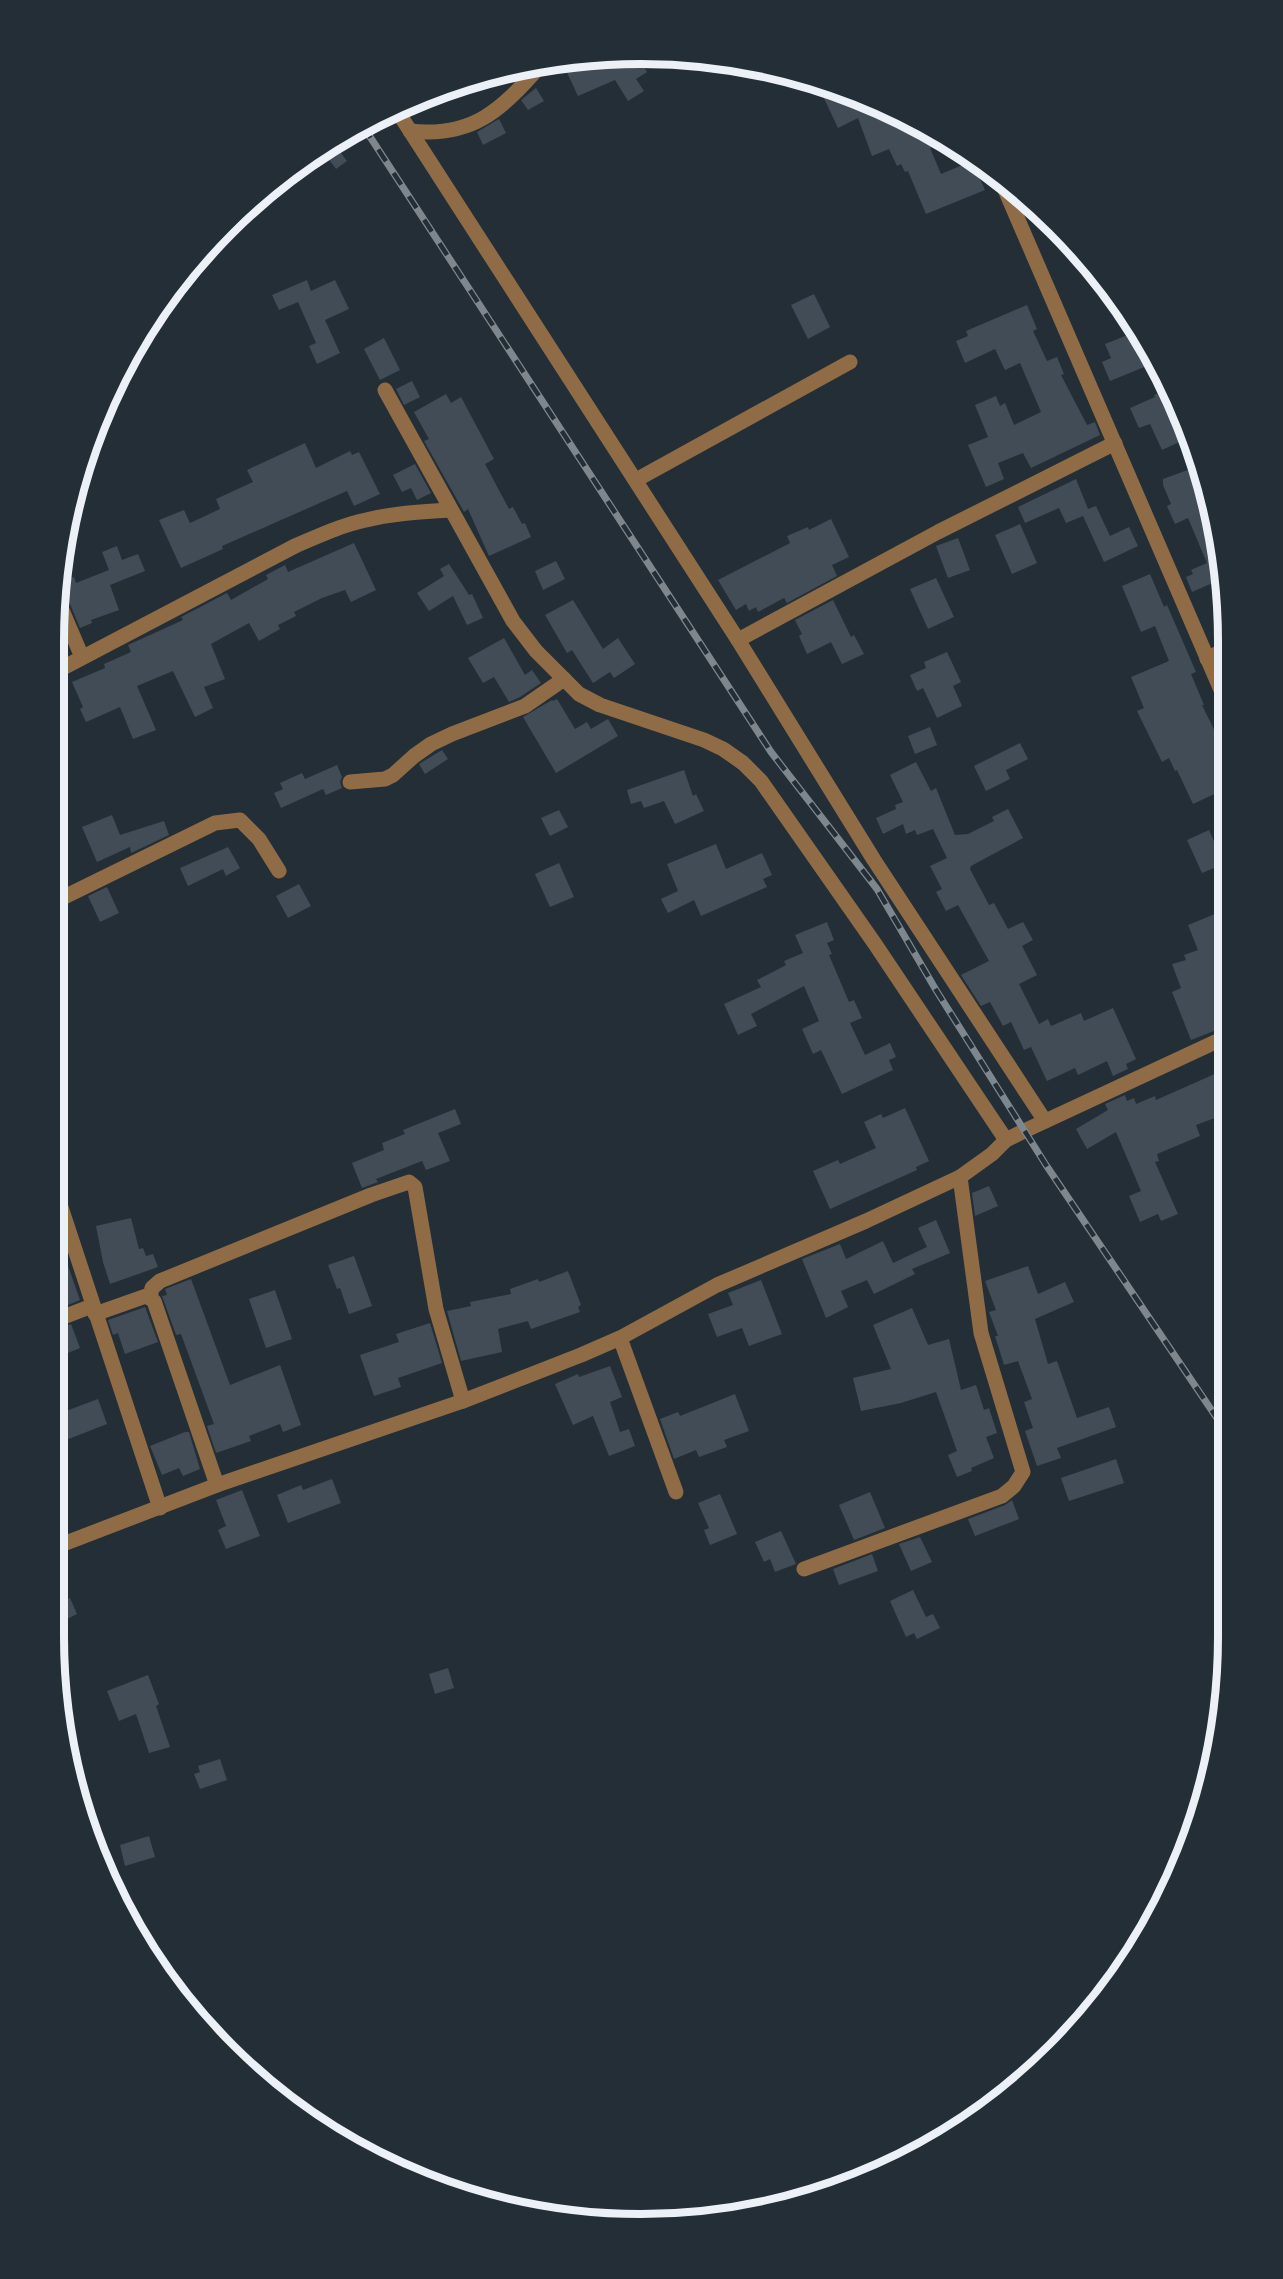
<svg xmlns="http://www.w3.org/2000/svg" width="1283" height="2279" viewBox="0 0 1283 2279" font-family="Roboto,sans-serif">
  <style>
    .building { fill: #424c56 }
    .lines { fill: none; stroke-linecap: round; stroke-linejoin: round }
    .minor { stroke: #8f6c45; stroke-width: 15 }
    .rail-casing { stroke: #7f878e; stroke-width: 7 }
    .rail { stroke: #242e36; stroke-width: 4.5; stroke-dasharray: 14; stroke-linecap: butt }
    .rim { fill: none; stroke: #ebf1f7; stroke-width: 8 }
  </style>
  <rect width="100%" height="100%" fill="#242e36"/>
  <!-- building -->
  <g class="building">
    <path d="M604,55l33,1 10,16 -11,7 8,12 -16,10 -13,-21 -37,16 -16,-34 27,-4 3,5z"/>
    <path d="M833,87l103,46 10,8 -16,7 11,26 31,-13 13,29 -59,24 -18,-43 -3,1 -4,-8 -4,2 -8,-17 -17,7 -14,-38 -20,10 -17,-36z"/>
    <path d="M536,88l8,13 -16,9 -7,-10z"/>
    <path d="M499,119l7,14 -23,12 -6,-13z"/>
    <path d="M335,145l12,16 -11,8 -12,-16z"/>
    <path d="M307,280l4,11 24,-11 14,29 -24,11 15,33 -23,11 -8,-18 7,-3 -18,-41 -19,8 -7,-15z"/>
    <path d="M814,294l16,33 -22,12 -17,-34z"/>
    <path d="M1027,305l10,24 -4,2 14,30 10,-4 7,17 -3,1 26,50 8,-3 5,13 -69,33 -8,-15 -25,10 6,16 -18,8 -18,-42 20,-8 -13,-32 21,-9 4,10 5,-3 9,22 27,-13 -21,-49 -15,7 -10,-21 -30,14 -9,-22 12,-5 -2,-5z"/>
    <path d="M1138,331l16,32 -44,18 -8,-19 9,-4 -6,-14z"/>
    <path d="M384,338l16,32 -20,10 -16,-31z"/>
    <path d="M412,381l8,16 -16,8 -8,-16z"/>
    <path d="M1167,389l6,14 -3,2 16,34 -24,11 -12,-26 -11,4 -9,-20 25,-11 -1,-2z"/>
    <path d="M446,394l5,9 10,-6 33,62 -9,5 24,45 4,-2 9,17 3,-1 6,14 -42,19 -21,-47 -4,3 -40,-71 5,-2 -15,-27z"/>
    <path d="M305,443l11,25 34,-17 2,4 7,-3 21,42 -26,12 -7,-15 -125,55 1,3 -42,19 -22,-48 25,-10 6,13 30,-14 -4,-10 37,-17 -6,-12z"/>
    <path d="M415,464l16,29 -14,7 -6,-12 -9,4 -9,-17z"/>
    <path d="M1193,468l20,50 11,47v13l-32,14 -6,-15 7,-3 -2,-4 16,-7 -19,-45 -13,6 -8,-18 4,-2 -8,-19v-6z"/>
    <path d="M1076,479l12,30 8,-3 14,30 19,-9 9,19 -34,16 -21,-46 -17,7 -7,-15 -34,15 -7,-16z"/>
    <path d="M831,519l18,38 -17,8 5,11 -50,27 -3,-5 -26,14 -2,-5 -7,4 -3,-7 -10,6 -18,-30 72,-37 -3,-7 21,-9 1,3z"/>
    <path d="M1020,524l17,39 -25,11 -17,-39z"/>
    <path d="M958,538l12,32 -22,8 -12,-32z"/>
    <path d="M354,543l22,47 -25,12 -6,-12 -23,8 -28,14 2,4 -18,9 2,4 -21,12 -10,-18 -38,21 14,35 -21,8 9,21 -18,9 -22,-46 -36,15 19,44 -23,9 -13,-32 -34,15 -6,-13 3,-2 -11,-25 33,-14 -1,-4 27,-12 -3,-7 55,-25 -2,-3 46,-24 4,7 37,-21 -2,-4 19,-10 3,7z"/>
    <path d="M117,546l5,14 16,-6 7,17 -35,14 9,25 -28,10 1,3 -12,5 -15,-36 -7,-5 1,-4 15,-6 2,6 33,-13 -7,-18z"/>
    <path d="M556,561l9,18 -22,11 -8,-19z"/>
    <path d="M449,564l20,31 3,-1 11,24 -16,7 -14,-29 -24,15 -12,-18 27,-17 -4,-7z"/>
    <path d="M1150,574l14,33 3,-2 29,67 -5,2 13,31h-2l21,43 -5,2 7,15v24l-32,15 -16,-34 -2,1 -6,-13 -7,4 -25,-51 7,-3 -13,-31 38,-16 -14,-35 -14,6 -19,-46z"/>
    <path d="M936,578l18,39 -26,12 -18,-40z"/>
    <path d="M573,600l30,49 15,-11 17,26 -21,14 -4,-6 -17,11 -21,-33 -5,3 -22,-38z"/>
    <path d="M833,600l18,37 3,-2 10,19 -22,10 -11,-22 -24,12 -8,-18 3,-2 -7,-14z"/>
    <path d="M504,638l21,37 7,-5 9,13 -21,14 -11,5 -15,-25 -11,6 -15,-25z"/>
    <path d="M947,652l14,30 -8,4 9,20 -25,12 -14,-30 -6,3 -7,-16 16,-7 -2,-6z"/>
    <path d="M557,699l18,30 12,-7 4,7 17,-10 10,17 -62,37 -33,-56 29,-17 1,1z"/>
    <path d="M930,727l7,18 -22,9 -7,-18z"/>
    <path d="M1020,743l8,16 -22,11 4,9 -24,12 -12,-25z"/>
    <path d="M442,750l6,9 -23,15 -6,-10z"/>
    <path d="M916,762l15,29 5,-3 19,47 13,-1 26,-13 -2,-4 16,-8 15,29 -52,28 -1,3 19,36 5,-2 14,26 15,-7 10,18 -11,6 15,29 -18,9 20,40 9,-5 3,7 30,-13 3,8 29,-13 23,51 -10,5 2,5 -15,7 -6,-15 -29,14 -3,-7 -28,13 -16,-34 -7,3 -13,-28 -8,4 -13,-24 -9,4 -20,-31 28,-14 -31,-56 -12,6 -10,-19 6,-3 -12,-23 17,-8 -14,-29 -16,6 -2,-5 -9,4 -3,-10 -20,10 -7,-16 20,-9 -1,-4 8,-3 -13,-27z"/>
    <path d="M337,765l5,12 -2,5 2,6 -16,7 -3,-6 -42,19 -7,-15 9,-4 -3,-6 22,-10 3,6z"/>
    <path d="M684,770l9,26 3,-2 8,17 -29,13 -11,-23 -20,7 -3,-7 -10,3 -4,-14z"/>
    <path d="M559,810l9,17 -18,9 -9,-18z"/>
    <path d="M112,815l8,20 44,-14 5,14 -38,18 -1,-6 -33,15 -15,-35z"/>
    <path d="M1209,830l15,34 -22,9 -15,-33z"/>
    <path d="M716,844l10,25 36,-16 10,22 -9,4 4,8 -66,29 -7,-16 -26,13 -7,-14 17,-8 -11,-27z"/>
    <path d="M228,847l12,21 -14,8 -3,-7 -35,17 -8,-18z"/>
    <path d="M559,863l15,34 -24,10 -15,-33z"/>
    <path d="M299,884l12,22 -23,12 -12,-22z"/>
    <path d="M107,887l12,26 -19,9 -12,-26z"/>
    <path d="M1215,914l10,27 1,68 -7,3 5,15 -33,13 -19,-48 9,-4 -9,-24 14,-4 -2,-5 14,-5 -10,-25z"/>
    <path d="M827,922l7,18 -7,3 5,11 -3,1 20,47 5,-2 8,18 -12,5 15,32 25,-12 6,14 -7,3 4,10 -51,24 -21,-44 -8,4 -11,-25 17,-8 -15,-35 -53,28 6,12 -19,9 -14,-31 37,-17 -4,-7 29,-15 -2,-4 19,-8 -8,-18z"/>
    <path d="M1226,1069v45l-30,11 4,11 -43,18 2,7 -4,1 23,52 -17,7 -3,-7 -18,8 -11,-26 12,-5 -25,-59 -29,17 -11,-20 32,-19 -3,-6 20,-9 2,6 7,-3 2,6 19,-8 1,4z"/>
    <path d="M905,1108l24,53 -13,6 1,3 -87,39 -17,-38 25,-11 2,4 36,-16 -12,-26 17,-8 2,4z"/>
    <path d="M455,1109l6,15 -23,9 12,28 -24,9 -4,-9 -46,18 2,3 -16,6 -10,-25 32,-13 -2,-7 23,-9 -2,-4z"/>
    <path d="M989,1186l9,20 -23,10 -3,-23z"/>
    <path d="M131,1218l8,31 4,-1 3,8 7,-2 5,13 -48,17 -7,-22 -7,-36z"/>
    <path d="M936,1220l14,33 -38,16 3,5 -41,20 -7,-14 -26,11 7,16 -22,11 -24,-59 38,-15 6,15 37,-18 10,22 34,-16 -9,-19z"/>
    <path d="M60,1243l20,57 -22,9 -1,-65z"/>
    <path d="M354,1256l18,50 -23,8 -9,-26 -3,1 -9,-24z"/>
    <path d="M1028,1266l10,28 27,-12 9,20 -39,17 13,45 9,-3 20,57 32,-11 7,20 -59,21 4,10 -24,8 -12,-35 8,-3 -9,-26 8,-3 -14,-38 -14,4 -9,-29h3l-9,-24 7,-2 -11,-29z"/>
    <path d="M568,1271l13,34 -3,2 2,5 -49,17 -3,-8 -30,8 4,23 -41,9 -14,-50 24,-5 -1,-4 41,-8 -1,-5 28,-10 1,3z"/>
    <path d="M191,1279l39,106 50,-20 21,60 -18,7 -3,-8 -31,12 2,5 -35,12 -9,-27 7,-2 -33,-90 -5,1 -14,-39 5,-1 -2,-6z"/>
    <path d="M761,1280l21,54 -33,12 -7,-18 -25,9 -9,-23 25,-9 -5,-12z"/>
    <path d="M275,1290l17,49 -26,9 -17,-49z"/>
    <path d="M145,1307l13,35 -33,12 -7,-21 -5,2 -5,-15z"/>
    <path d="M912,1308l16,37 21,-6 12,51 15,-5 8,25 5,-2 8,25 -11,4 8,21 -23,10 1,3 -15,6 -9,-22 9,-4 -21,-59 -35,11 -40,8 -8,-33 38,-9 -18,-44z"/>
    <path d="M430,1323l12,40 -44,15 3,9 -27,9 -14,-41 39,-13 -3,-8z"/>
    <path d="M71,1324l9,24 -22,9v-28z"/>
    <path d="M610,1366l12,31 -12,5 10,30 9,-3 6,17 -26,10 -16,-40 -20,9 -18,-41 23,-10 1,3z"/>
    <path d="M735,1394l14,37 -25,9 3,7 -28,10 -3,-7 -22,9 -14,-40 18,-7 2,4z"/>
    <path d="M98,1399l9,25 -46,18 -3,-9v-19z"/>
    <path d="M185,1432h4l11,37 -17,7 -4,-8 -17,7 -12,-29z"/>
    <path d="M1116,1459l8,24 -55,18 -8,-23z"/>
    <path d="M332,1479l9,24 -53,20 -11,-28 24,-10 2,5z"/>
    <path d="M242,1490l18,46 -34,13 -8,-19 8,-4 -10,-26z"/>
    <path d="M870,1492l15,36 -31,12 -15,-35z"/>
    <path d="M720,1494l17,40 -27,11 -6,-15 5,-2 -11,-25z"/>
    <path d="M1012,1500l7,19 -44,17 -7,-17 37,-14z"/>
    <path d="M781,1531l15,33 -21,8 -5,-13 -6,3 -9,-20z"/>
    <path d="M920,1537l12,25 -21,9 -12,-27z"/>
    <path d="M872,1554l6,17 -39,14 -6,-16z"/>
    <path d="M913,1590l13,27 7,-3 7,14 -23,11 -3,-6 -8,4 -16,-36z"/>
    <path d="M70,1598l7,16 -18,9v-20z"/>
    <path d="M448,1668l6,20 -19,6 -6,-20z"/>
    <path d="M148,1675l11,29 -3,2 14,41 -21,6 -13,-39 -17,7 -12,-30z"/>
    <path d="M220,1759l7,21 -27,9 -6,-15 6,-2 -2,-6z"/>
    <path d="M149,1836l6,21 -30,9 -5,-21z"/>
  </g>
  <g class="lines">
    <!-- minor -->
    <g class="minor">
      <path d="M396,109l342,531 136,220 171,261"/>
      <path d="M410,131c63,7 91,-21 130,-65"/>
      <path d="M1003,185l221,512"/>
      <path d="M385,390l128,231 23,30 43,43 21,11 104,35 19,9 20,14 18,18 114,163 131,196"/>
      <path d="M636,480l214,-118"/>
      <path d="M56,596l26,61"/>
      <path d="M738,640l200,-108 177,-89"/>
      <path d="M1207,659l17,-9"/>
      <path d="M55,672l240,-126c23,-10 47,-21 71,-26 28,-7 56,-8 84,-10"/>
      <path d="M350,782l35,-3 8,-4 21,-19 17,-12 21,-10 73,-28 39,-27"/>
      <path d="M56,901l159,-78 25,-3 19,19 20,32"/>
      <path d="M57,1195l103,313"/>
      <path d="M150,1298l2,-10 8,-7 211,-86 38,-13 6,5 21,122 27,92"/>
      <path d="M95,1314l51,-18 8,5 63,184"/>
      <path d="M58,1319l34,-13"/>
      <path d="M620,1338l56,154"/>
      <path d="M58,1546l159,-61 246,-84 118,-46 39,-17 97,-53 149,-64 94,-44 32,-23 14,-14 18,-9 202,-94"/>
      <path d="M804,1569l198,-73 12,-10 9,-14 -42,-139 -21,-156"/>
    </g>
    <!-- rail casing -->
    <g class="rail-casing">
      <path id="rail" d="M363,126l408,626 106,137 59,101 110,175 181,268"/>
    </g>
    <!-- rail -->
    <use href="#rail" class="rail"/>
  </g>
  <!-- crop -->
  <path d="M0 0H1283V2279H0ZM641 64H641A577 577 0 0 1 1218 641V1637A577 577 0 0 1 641 2214H641A577 577 0 0 1 64 1637V641A577 577 0 0 1 641 64Z" fill="#242e36" fill-rule="evenodd"/>
  <path class="rim" d="M641 64H641A577 577 0 0 1 1218 641V1637A577 577 0 0 1 641 2214H641A577 577 0 0 1 64 1637V641A577 577 0 0 1 641 64Z"/>
</svg>
